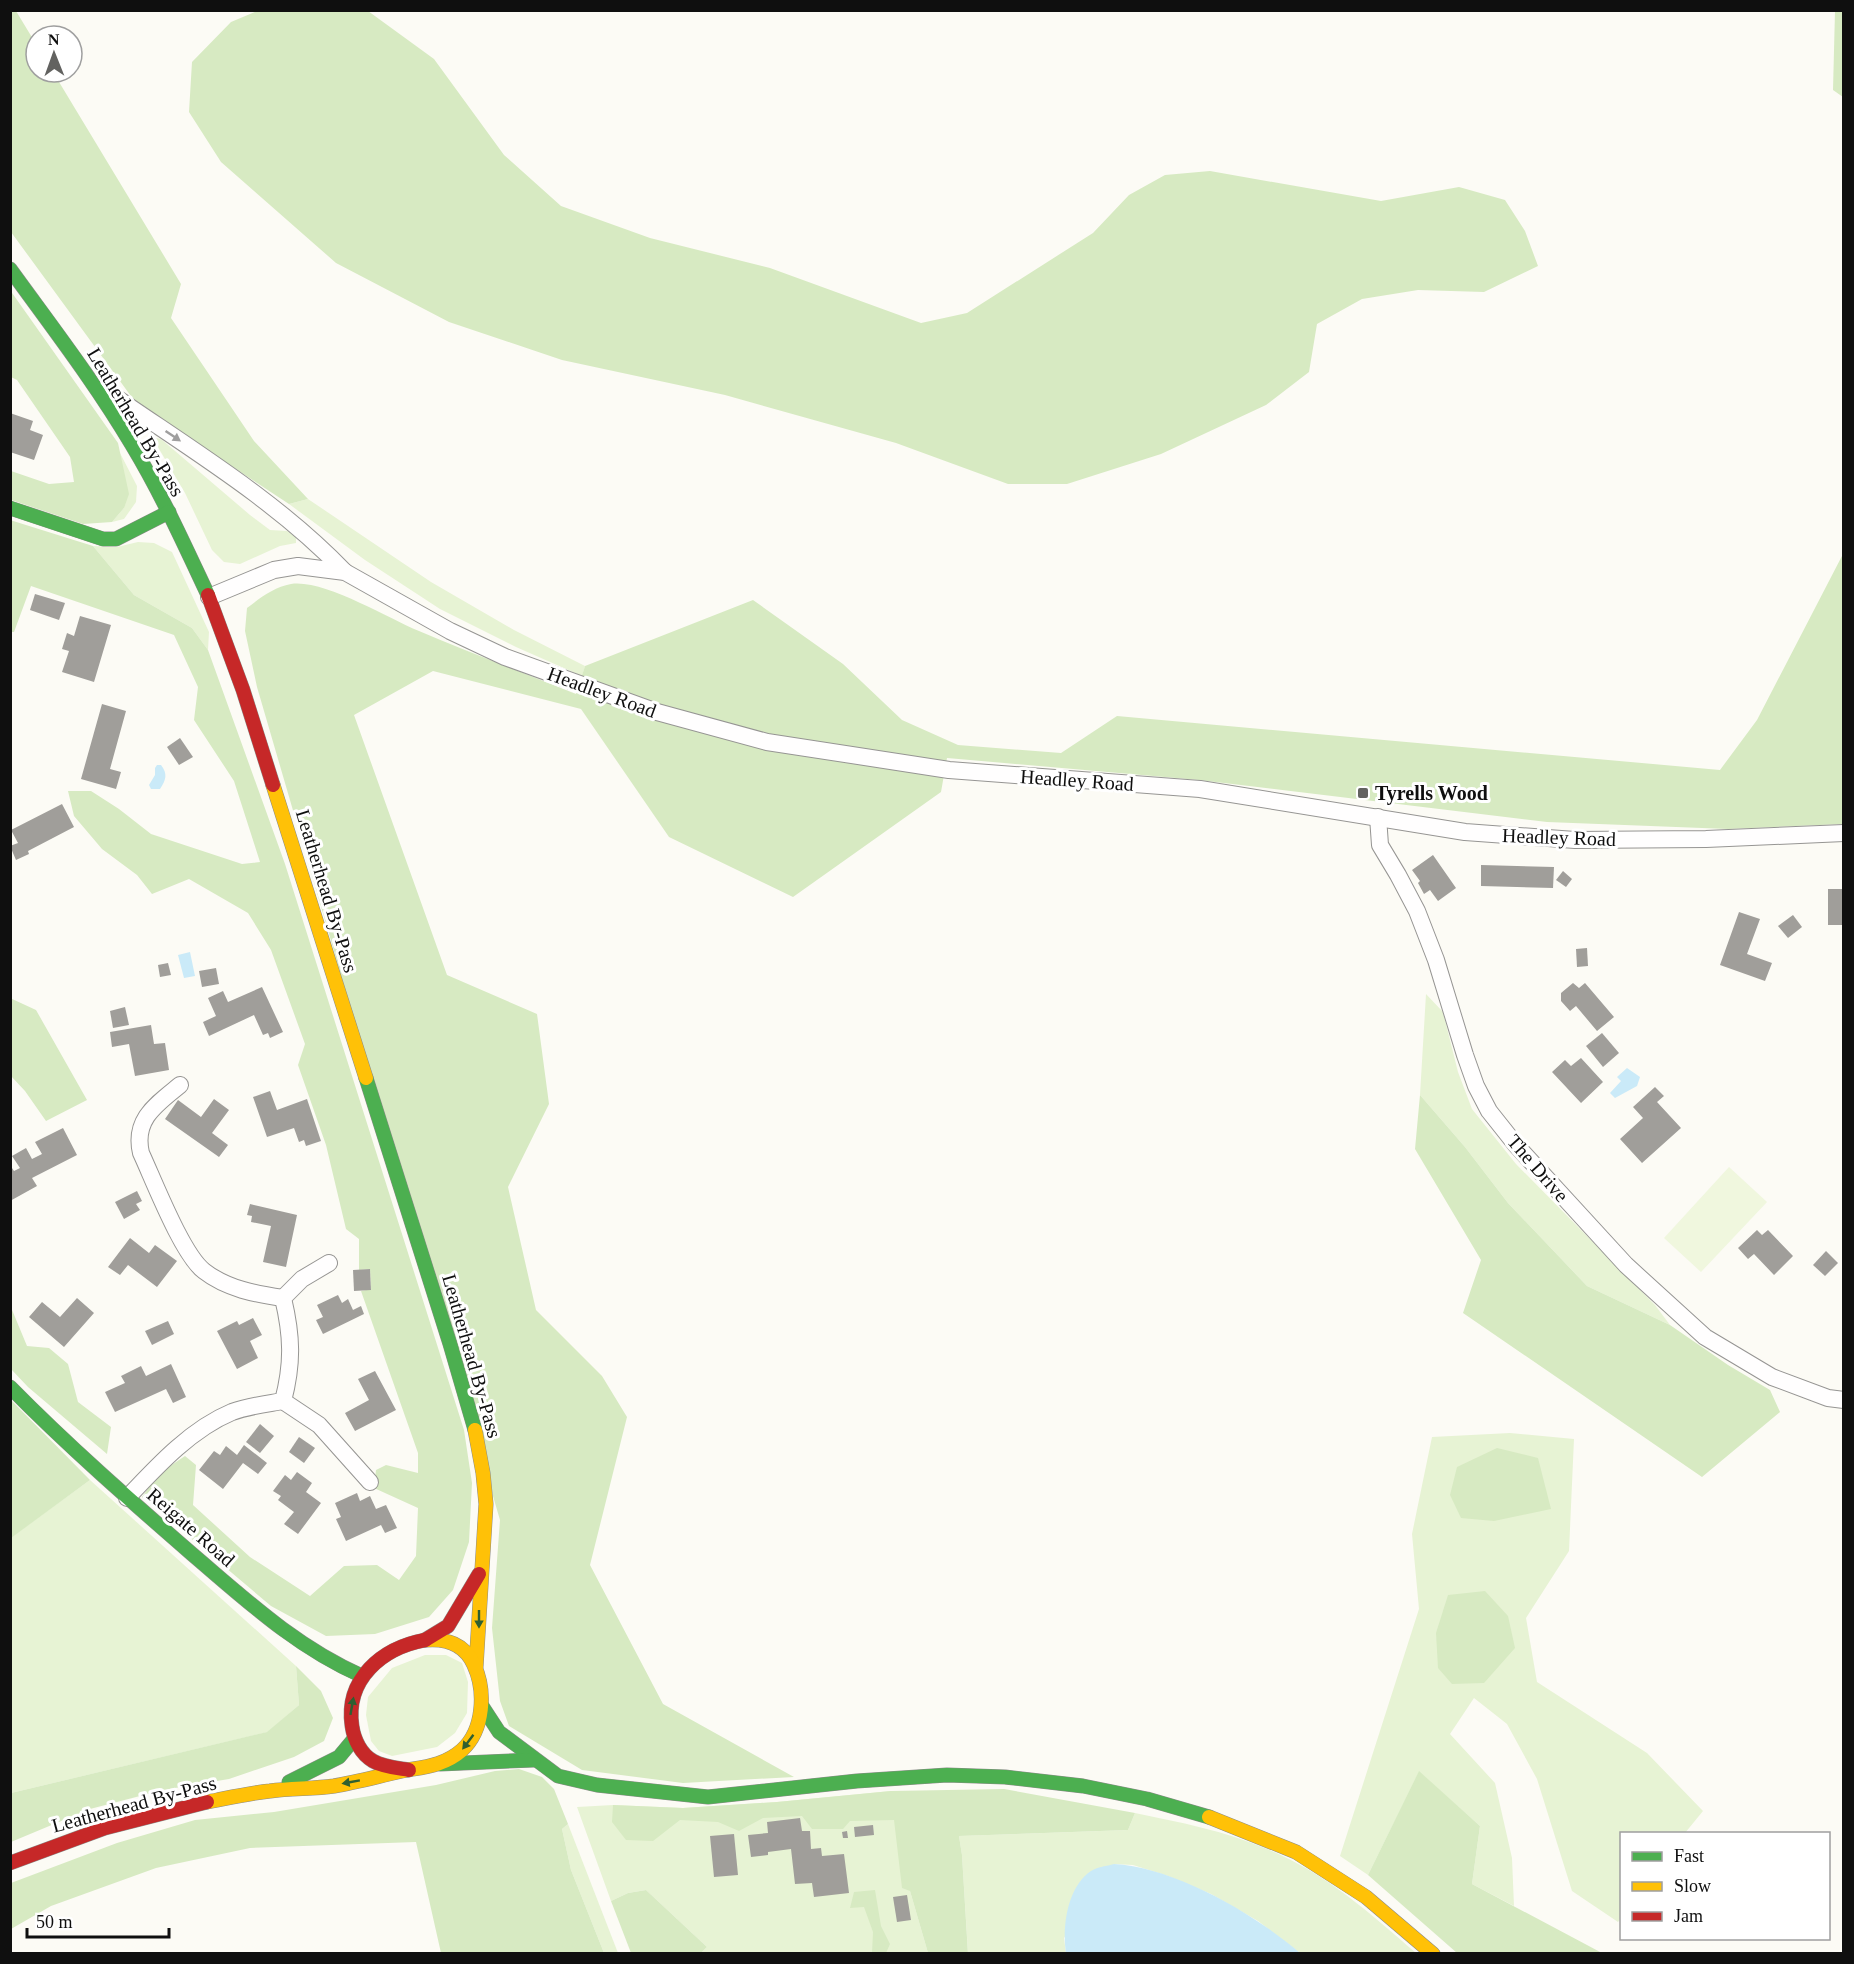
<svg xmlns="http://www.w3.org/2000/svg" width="1854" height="1964" viewBox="0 0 1854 1964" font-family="'Times New Roman',serif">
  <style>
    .green { fill: #e7f3d4 }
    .forest { fill: #d7eac2 }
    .pitch { fill: #f0f7de }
    .water { fill: #caeaf8 }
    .building { fill: #a09e9a }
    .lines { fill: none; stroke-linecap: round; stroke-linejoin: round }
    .street-casing { stroke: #969593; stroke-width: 18 }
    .fast-casing { stroke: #8c8c89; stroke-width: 15 }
    .slow-casing { stroke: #8c8c89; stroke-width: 15 }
    .jam-casing { stroke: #8c8c89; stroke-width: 15 }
    .street { stroke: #fffefe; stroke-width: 16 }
    .fast { stroke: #4caf50; stroke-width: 14 }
    .slow { stroke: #ffc107; stroke-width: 14 }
    .jam { stroke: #c62828; stroke-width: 14 }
    .oneway { fill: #9f9e9e }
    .oneway2 { fill: #2e5f30 }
    .poi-dot { fill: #626260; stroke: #fff; stroke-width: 2 }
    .labels { text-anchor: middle; stroke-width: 6; stroke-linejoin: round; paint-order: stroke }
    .street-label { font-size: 20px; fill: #0f0f0f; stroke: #fff }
    .poi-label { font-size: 20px; font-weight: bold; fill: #0f0f0f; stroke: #fff; text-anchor: start }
  </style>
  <rect width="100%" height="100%" fill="#fcfbf5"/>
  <!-- green -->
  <g class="green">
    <path d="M152,437l9,2 89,76 20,15 17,1 9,6v6l-16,3 -40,18 -16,-2 -12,-12 -27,-57z"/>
    <path d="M120,453l17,33 -1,16 -12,17 -12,3 12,-14z"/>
    <path d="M308,499l123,83 83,48 71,36 -3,10 -66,-29 -76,-38 -75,-49 -76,-56z"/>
    <path d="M138,542l16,1 18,9 37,80 -1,18 -16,-22 -58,-33 -41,-49 24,1z"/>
    <path d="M1426,994l17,18 15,60 14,37 44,55 139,141 15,20 -83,-39 -79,-83 -43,-56 -45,-52z"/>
    <path d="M1510,1433l64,6 -5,112 -43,67 11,64 110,71 56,58 -18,22 -63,1v83l-4,5 -46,-31 -35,-112 -30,-55 -33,-26 -24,36 45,49 17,75 2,48 -42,-22 8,-58 -61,-54 -51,103 -28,-19 79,-247 -7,-75 20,-97z"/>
    <path d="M90,1480l206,186 3,39 -31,27 -257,61 -1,-255z"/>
    <path d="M425,1655h21l16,8 6,19 -1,31 -12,20 -18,14 -45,9 -13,-5 -8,-10 -5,-26 2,-18 24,-29z"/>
    <path d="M891,1791l19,100 18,62h-227l6,-6 -61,-57 -18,3 -17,8 -34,-94 36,-2 70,3 94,-6z"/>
    <path d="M1135,1813c44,9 90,18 132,36 57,23 103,64 149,104h-116l-42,-32 -47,-27 -43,-18 -35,-11 -19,-1 -50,74 2,15h-98l-6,-98 -3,-19 169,-6z"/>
    <path d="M568,1824l50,129h-14l-33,-83 -9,-41z"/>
  </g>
  <!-- forest -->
  <g class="forest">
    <path d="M10,11h6l20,33v28h17l128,212 -10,34 83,123 54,58 -19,5 -153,-101 -125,-171z"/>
    <path d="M257,11h111l66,48 70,96 57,51 89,32 120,30 151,55 46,-10 126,-80 36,-38 36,-20 45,-4 171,30 78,-14 46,13 20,31 13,35 -54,26 -66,-2 -56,9 -45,25 -8,48 -43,33 -105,49 -94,30h-59l-112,-41 -171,-48 -163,-35 -113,-38 -113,-59 -115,-101 -32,-50 3,-50 39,-40z"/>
    <path d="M1835,11h8v86l-10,-7z"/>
    <path d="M10,290l108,153 11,51 -5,14 -12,14 -29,2 -72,-24v-29l38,13 25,-2 -4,-25 -53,-77 -6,-3z"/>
    <path d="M10,520l83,26 41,49 58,33 16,22 77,214 179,566 8,53 -3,59 -16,48 -24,27 -54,17 -49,2 -55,-30 -129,-109 16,-23 27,-18 11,9 -3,40 57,52 60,39 34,-30 33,-1 22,15 17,-24 2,-48 -44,-20 2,-18 10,-5 32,8v-20l-57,-162 10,-2 -1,-20 -11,1v-31l-13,-10 -20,-84 -28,-80 7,-21 -34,-94 -23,-37 -59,-34 -37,15 -15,-19 -35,-26 -28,-33 -6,-25h23l28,18 32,25 91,30 18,-2 -26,-81 -40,-61 4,-33 -24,-52 -143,-49 -17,46h-3z"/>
    <path d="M1843,554v270l-115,5 -181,-7 -348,-42 -252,-22 -6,34 -148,105 -124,-60 -88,-128 -148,-38 -79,44 93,260 90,39 12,90 -41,83 28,123 66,66 25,41 -37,148 73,139 131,73 -111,6 -101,-13 -73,-44 -9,-25 -8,-73 8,-108 -243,-833 -12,-56 2,-23c13,-10 27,-21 44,-24 33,-5 96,34 128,47 52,22 105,42 157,63l9,-28 168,-66 90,64 59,56 56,25 103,8 56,-37 603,54 37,-50z"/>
    <path d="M10,998l26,12 51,90 -41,21 -21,-30 -14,-15z"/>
    <path d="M1420,1095l45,52 43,56 79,83 83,39 58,40 42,25 10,22 -78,65 -239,-164 18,-53 -66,-111z"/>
    <path d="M10,1305l17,41 22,2 19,16 10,38 33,25 -4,27 -79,-67 -17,-18z"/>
    <path d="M10,1399l80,81 -79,58h-1z"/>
    <path d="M1497,1448l41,10 13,51 -57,12 -33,-3 -11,-23 7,-28z"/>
    <path d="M1485,1591l23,25 7,32 -31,35 -32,1 -14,-16 -2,-35 12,-38z"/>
    <path d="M296,1666l25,25 12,27 -9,23 -30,16 -65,22 -66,11 -73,19 -79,33v-49l256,-61 32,-27z"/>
    <path d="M519,1769l23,8 12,12 14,35 -6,5 9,41 33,83h-163l-25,-111 -166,6 -94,20 -105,38 -40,23v-46l106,-40 78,-23 79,-8 162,-27 59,-14z"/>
    <path d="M1419,1771l61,55 -8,58 130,69h-145l-89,-78z"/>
    <path d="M1004,1789l131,24 -7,17 -169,6 3,19 6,99 -40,-1 -18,-62 -8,-3 -8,-68 -44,1 -7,8h-31l-10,-13 -39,2 -24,13 -21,-9 -38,-2 -27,21 -27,-1 -14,-18 1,-17 70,3 94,-6 114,-11z"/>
    <path d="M646,1890l61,57 -6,6h-70l-20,-52 17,-8z"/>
    <path d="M875,1890l6,36 9,18 -4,9h-14l1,-21 -9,-25 -14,1 4,-16z"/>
  </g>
  <!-- pitch -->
  <path class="pitch" d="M1729,1167l38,35 -66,70 -37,-34z"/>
  <!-- water -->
  <g class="water">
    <path d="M157,765h4c7,9 5,15 -1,24h-9l-2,-4 6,-10v-7z"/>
    <path d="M190,952l5,24 -11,2 -6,-23z"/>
    <path d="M1627,1068l13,9 -3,9 -22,12 -5,-5 11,-12 -4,-4z"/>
    <path d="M1114,1864c60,3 141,50 186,89h-234c-4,-25 1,-66 25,-82 6,-4 16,-5 23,-7z"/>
  </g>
  <!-- building -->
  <g class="building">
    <path d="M10,413l23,8 -3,9 13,5 -9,25 -24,-8z"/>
    <path d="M35,594l30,9 -6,17 -29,-10z"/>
    <path d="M80,616l31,9 -17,57 -32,-10 7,-21 -7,-2 5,-16 7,3z"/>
    <path d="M102,704l24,7 -16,58 11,3 -5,17 -35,-10z"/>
    <path d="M180,738l13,19 -14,8 -12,-18z"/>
    <path d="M62,804l12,23 -46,24 1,3 -13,6 -6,-14 8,-3 -7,-13z"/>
    <path d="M1433,855l23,33 -18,13 -8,-11 -6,4 -6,-11 2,-2 -8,-11z"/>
    <path d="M1481,865l73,2 -1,21 -72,-2z"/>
    <path d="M1563,871l9,8 -6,8 -10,-7z"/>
    <rect x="1828" y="889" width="16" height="36"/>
    <path d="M1739,912l21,7 -13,35 25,9 -7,18 -45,-16z"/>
    <path d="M1793,915l9,12 -14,11 -10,-12z"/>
    <path d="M1587,948l1,18 -11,1 -1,-18z"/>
    <path d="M168,963l3,12 -11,2 -2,-12z"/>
    <path d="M216,968l3,16 -17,3 -3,-16z"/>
    <path d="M1573,983l6,5 6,-5 29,34 -17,14 -21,-25 -6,5 -9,-10v-8z"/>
    <path d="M262,987l21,45 -13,6 -2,-5 -5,2 -9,-20 -45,21 -6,-14 13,-6 -8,-18 15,-7 5,11z"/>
    <path d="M125,1007l4,18 -16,3 -3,-17z"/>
    <path d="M151,1025l3,19 11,-1 4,27 -34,6 -6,-32 -17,3 -2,-15z"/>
    <path d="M1602,1033l17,20 -16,14 -17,-21z"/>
    <path d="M1581,1058l22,24 -22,21 -29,-31 13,-12 6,6z"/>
    <path d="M1655,1087l9,9 -7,6 24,26 -39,35 -22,-24 23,-21 -10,-11z"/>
    <path d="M270,1091l7,19 30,-11 14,42 -15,5 -2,-6 -5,2 -5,-14 -27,9 -14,-40z"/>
    <path d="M214,1099l15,11 -17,23 16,12 -9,12 -54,-38 13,-19 23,17z"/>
    <path d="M63,1128l14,27 -45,23 5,8 -27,15v-36l4,6 6,-3 -8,-12 14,-8 6,11 10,-5 -7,-12z"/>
    <path d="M137,1191l5,10 -6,3 4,6 -16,9 -9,-17z"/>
    <path d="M250,1204l47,11 -11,52 -23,-5 8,-36 -20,-4 1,-6 -5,-1z"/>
    <path d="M1757,1230l5,5 6,-5 25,26 -19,19 -20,-21 -6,5 -10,-11z"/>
    <path d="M130,1238l19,15 6,-8 22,16 -20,26 -29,-22 -8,10 -12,-8z"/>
    <path d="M1826,1251l12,12 -13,13 -12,-11z"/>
    <path d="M370,1269l1,21 -17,1 -1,-21z"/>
    <path d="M338,1295l4,8 6,-4 5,11 8,-4 3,8 -41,20 -7,-14 7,-3 -6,-12z"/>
    <path d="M77,1298l17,15 -30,34 -35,-30 13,-15 18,15z"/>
    <path d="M253,1318l9,17 -12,6 8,17 -21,11 -20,-38 20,-10 2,4z"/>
    <path d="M168,1321l6,13 -22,11 -7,-14z"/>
    <path d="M171,1364l15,33 -13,6 -7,-14 -51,23 -10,-20 20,-9 -4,-7 20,-10 5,10z"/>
    <path d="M375,1371l21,39 -41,21 -10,-18 24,-13 -11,-21z"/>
    <path d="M260,1424l14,12 -14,17 -14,-11z"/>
    <path d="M299,1437l16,11 -11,15 -15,-11z"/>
    <path d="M244,1445l23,18 -9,11 -15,-11 -20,26 -24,-19 15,-19 6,4 6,-9 11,9z"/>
    <path d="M297,1472l15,11 -6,9 15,11 -23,31 -14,-10 10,-12 -16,-12 3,-4 -8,-5 12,-16 6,5z"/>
    <path d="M357,1493l3,8 10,-5 6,13 10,-4 11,23 -12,5 -4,-8 -35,16 -10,-22 5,-2 -6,-14z"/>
    <path d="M800,1818l2,13h8l1,18 10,-1 1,8 22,-2 5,39 -35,4 -2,-14 -17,1 -4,-35 -23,3v3l-17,2 -3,-22 20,-2 -1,-11z"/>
    <path d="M873,1825l1,10 -19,2 -1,-10z"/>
    <path d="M847,1831l1,7h-5l-1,-6z"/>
    <path d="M734,1834l4,41 -24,2 -4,-41z"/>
    <path d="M907,1895l4,25 -14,2 -4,-25z"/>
  </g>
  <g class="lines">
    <!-- street casing -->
    <g class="street-casing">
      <g id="street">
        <path d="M105,390c82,57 170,109 240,182"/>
        <path d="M209,597l65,-27 24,-4 47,6 105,59 55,26 152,55 110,30 182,28 251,19 265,43 110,8 131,-1 138,-6"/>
        <path d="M1378,817l2,28 18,30 19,36 19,49 29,95 11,31 13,25 27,34 110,120 79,72 67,40 56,21 16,2"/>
        <path d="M180,1085c-23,19 -47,34 -39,68 13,28 41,101 63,118 23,18 52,23 79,27"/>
        <path d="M283,1401l36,24 51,57"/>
        <path d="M127,1498c30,-32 64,-69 105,-86 16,-6 34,-8 51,-11 10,-38 9,-65 0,-103l19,-19 27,-16"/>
      </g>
    </g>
    <!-- fast casing -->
    <g class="fast-casing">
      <g id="fast">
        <path d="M10,269c42,58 86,115 122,176 29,48 52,99 76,150"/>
        <path d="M10,508l93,31h13l53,-27"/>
        <path d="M366,1078l84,266 25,86"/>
        <path d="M10,1387c58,59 120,113 182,167 54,46 104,93 170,122"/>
        <path d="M482,1706l17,26 59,44 39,9 111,12 149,-16 90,-6 58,2 78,9 64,13 62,18"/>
        <path d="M440,1764l94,-4"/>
        <path d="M289,1782l50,-25 15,-18"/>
      </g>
    </g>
    <!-- slow casing -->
    <g class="slow-casing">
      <g id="slow">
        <path d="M273,785l93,293"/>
        <path d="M475,1430l8,43 3,31 -10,163"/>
        <path d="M207,1802c21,-4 42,-9 63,-11 22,-3 43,-2 64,-5 23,-4 45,-10 68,-15 21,-4 42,-5 60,-21 22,-20 24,-59 12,-85 -9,-21 -28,-27 -49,-25"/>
        <path d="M1209,1817l87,35 70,45 67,57"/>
      </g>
    </g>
    <!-- jam casing -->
    <g class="jam-casing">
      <g id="jam">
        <path d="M208,595l35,95 30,95"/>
        <path d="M425,1640l23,-14 31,-52"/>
        <path d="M409,1770c-12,-2 -26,-3 -36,-9 -12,-7 -19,-21 -21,-35 -7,-47 30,-78 73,-86"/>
        <path d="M10,1863l95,-35 102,-26"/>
      </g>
    </g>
    <!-- street -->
    <use href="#street" class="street"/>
    <!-- fast -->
    <use href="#fast" class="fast"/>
    <!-- slow -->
    <use href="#slow" class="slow"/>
    <!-- jam -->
    <use href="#jam" class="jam"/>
  </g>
  <!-- one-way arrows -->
  <defs><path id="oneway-solid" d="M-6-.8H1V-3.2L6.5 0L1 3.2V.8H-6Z" transform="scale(1.5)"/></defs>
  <use class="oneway" href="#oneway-solid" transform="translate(173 436) rotate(34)"/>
  <g class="oneway2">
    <use href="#oneway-solid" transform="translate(479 1619) rotate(90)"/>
    <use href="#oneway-solid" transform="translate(352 1706) rotate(-80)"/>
    <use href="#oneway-solid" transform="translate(468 1742) rotate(127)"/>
    <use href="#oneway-solid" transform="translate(351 1782) rotate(170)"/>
  </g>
  <!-- markers -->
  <rect class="poi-dot" x="1357" y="787" width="12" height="12" rx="3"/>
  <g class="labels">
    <!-- street labels -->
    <g class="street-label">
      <text transform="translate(136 422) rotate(59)" y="7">Leatherhead By-Pass</text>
      <text transform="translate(602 692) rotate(20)" y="7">Headley Road</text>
      <text transform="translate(1077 780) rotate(4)" y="7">Headley Road</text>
      <text transform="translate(1559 837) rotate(2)" y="7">Headley Road</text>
      <text transform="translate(327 891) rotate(73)" y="7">Leatherhead By-Pass</text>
      <text transform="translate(1538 1168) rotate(49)" y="7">The Drive</text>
      <text transform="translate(472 1356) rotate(74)" y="7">Leatherhead By-Pass</text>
      <text transform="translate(191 1527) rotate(41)" y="7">Reigate Road</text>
      <text transform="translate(134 1804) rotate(-15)" y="7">Leatherhead By-Pass</text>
    </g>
    <!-- poi labels -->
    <g class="poi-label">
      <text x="1375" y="800">Tyrells Wood</text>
    </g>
  </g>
  <!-- border -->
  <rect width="1854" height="1964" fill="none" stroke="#0f0f0f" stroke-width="24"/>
  <!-- legend -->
  <rect x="1620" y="1832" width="210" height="108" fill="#ffffff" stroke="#9f9f9f" stroke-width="1.5"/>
  <rect x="1632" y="1852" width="30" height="9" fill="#4caf50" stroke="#9f9f9f" stroke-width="1.5"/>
  <text x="1674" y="1862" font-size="18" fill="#0f0f0f">Fast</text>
  <rect x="1632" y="1882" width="30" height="9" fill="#ffc107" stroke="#9f9f9f" stroke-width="1.5"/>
  <text x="1674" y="1892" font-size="18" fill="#0f0f0f">Slow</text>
  <rect x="1632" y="1912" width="30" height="9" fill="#c62828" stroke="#9f9f9f" stroke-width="1.5"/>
  <text x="1674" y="1922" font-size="18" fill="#0f0f0f">Jam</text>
  <!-- north arrow -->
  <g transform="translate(54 54) rotate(359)"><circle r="28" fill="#ffffff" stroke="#9f9f9f" stroke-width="1.5"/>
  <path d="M0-4.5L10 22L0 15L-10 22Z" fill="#626260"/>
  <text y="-9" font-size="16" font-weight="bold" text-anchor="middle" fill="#0f0f0f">N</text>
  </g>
  <!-- scale -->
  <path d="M27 1928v9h142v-9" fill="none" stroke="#0f0f0f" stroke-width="3"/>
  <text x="36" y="1928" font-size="18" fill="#0f0f0f" stroke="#ffffff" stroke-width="4.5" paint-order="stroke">50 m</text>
</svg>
